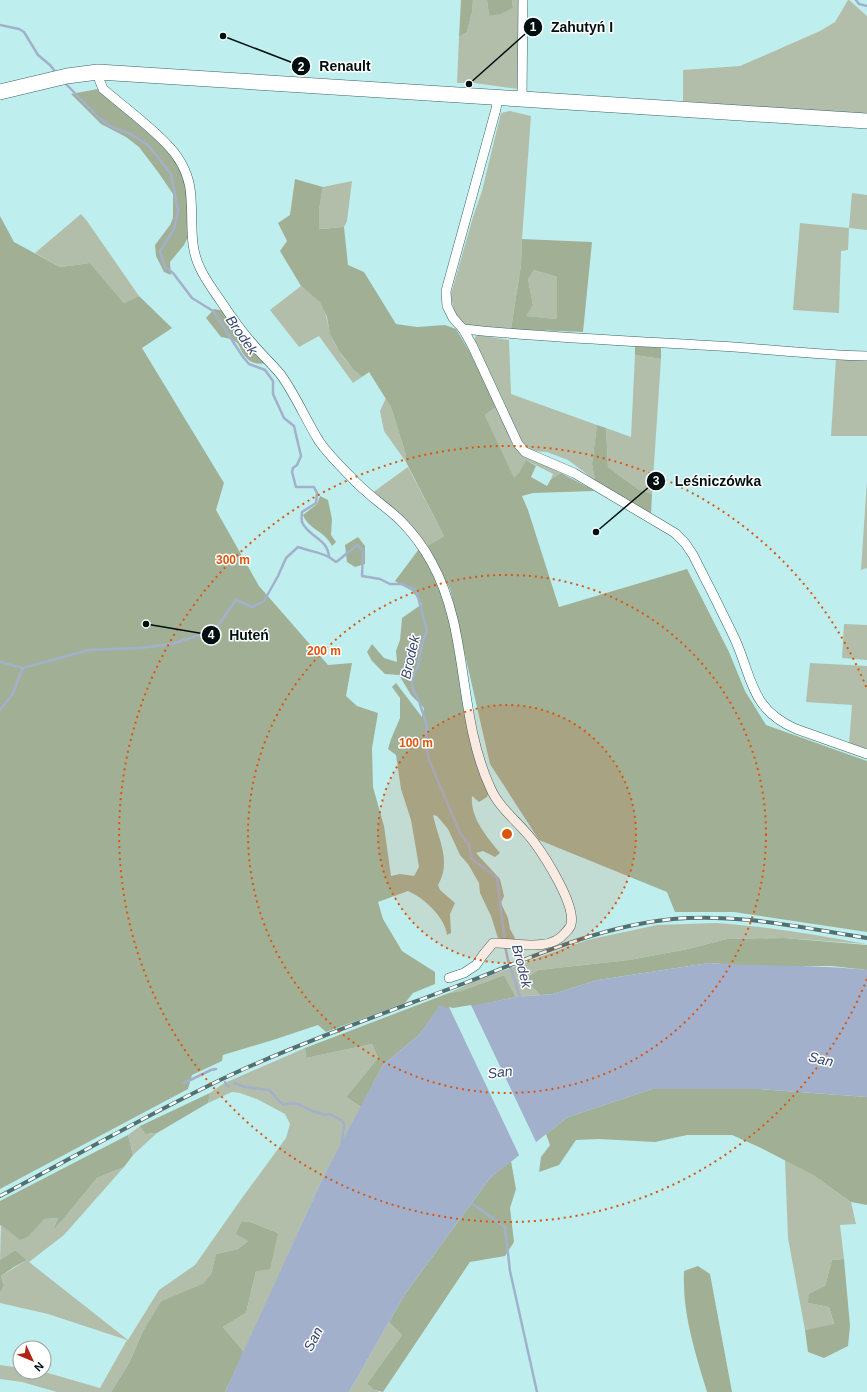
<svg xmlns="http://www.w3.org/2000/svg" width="867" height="1392" viewBox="0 0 867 1392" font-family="Arial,sans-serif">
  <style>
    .green { fill: #b3beaa }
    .forest { fill: #a1b095; fill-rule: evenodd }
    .water { fill: #a3b0cc }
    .pier { fill: #bfeeef }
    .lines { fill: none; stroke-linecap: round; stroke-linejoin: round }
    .stream { stroke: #a3b0cc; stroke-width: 2.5 }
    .street-casing { stroke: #396466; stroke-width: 10 }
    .primary-casing { stroke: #396466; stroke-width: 16 }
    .street { stroke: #fff; stroke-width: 9 }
    .primary { stroke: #fff; stroke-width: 15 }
    .rail-casing { stroke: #537071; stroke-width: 4 }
    .rail { stroke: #fff; stroke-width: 2.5; stroke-dasharray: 8; stroke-linecap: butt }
    .ring { fill: none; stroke: #dc550c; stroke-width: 2; stroke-dasharray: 2 4 }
    .labels { text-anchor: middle; stroke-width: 3; stroke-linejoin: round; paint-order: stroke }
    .water-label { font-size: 14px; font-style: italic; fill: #35466f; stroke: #fff }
    .centre { fill: #dc550c; stroke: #fff; stroke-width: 2 }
    .ring-label { font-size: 12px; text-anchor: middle; font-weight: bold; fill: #dc550c; stroke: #fff; stroke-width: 3; stroke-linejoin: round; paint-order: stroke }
    .leader { fill: none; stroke: #010f10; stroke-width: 1.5 }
    .callout-dot { fill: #010f10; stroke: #fff; stroke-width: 1.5 }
    .mark-label { font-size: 12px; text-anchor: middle; font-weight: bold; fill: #fff }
    .callout-label { font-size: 14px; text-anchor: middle; font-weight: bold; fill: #010f10; stroke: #fff; stroke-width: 3; stroke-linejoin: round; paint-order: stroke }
  </style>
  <rect width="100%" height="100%" fill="#bfeeef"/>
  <!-- green -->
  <g class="green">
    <path d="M473,0h14l2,16 24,-8 -1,-8h7l-1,89 -43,-6h-18l2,-46 8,-5 5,-20z"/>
    <path d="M848,0h1l18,16v98l-114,-7 -70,-6v-31l57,-4 80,-35 15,-9z"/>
    <path d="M510,111l21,5 -9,123 -1,26 -10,64c-9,0 -37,0 -45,-4 -11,-7 -14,-19 -15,-31l22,-77 9,-26 19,-78z"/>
    <path d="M352,181l-5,40 -3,6 -25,2v-20l4,-22z"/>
    <path d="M852,193l15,2v35l-18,-2 -1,22 -7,1 -2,62 -46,-3 7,-87 49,5z"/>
    <path d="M81,214l6,7 52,75 -15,7 -34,-40 -30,4 -25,-14z"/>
    <path d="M534,270l23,7v42l-32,-3 8,-11 -5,-26z"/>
    <path d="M301,286c6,5 15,10 19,16 7,10 7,22 11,33 6,16 18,31 31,42l-9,6 -34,-47 -20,11 -29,-37z"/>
    <path d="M478,335l31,5 2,54 86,31 -5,39 3,16 -27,-20 -21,-8 -17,-1 -7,-5 -20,-45 -28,-56v-8z"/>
    <path d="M635,355l26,4 -9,135 -14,-5 -30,-22 -2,-39 25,9z"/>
    <path d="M836,358l31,1v77h-36z"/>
    <path d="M386,398l5,9 15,48v7l-22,-31 -4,-20z"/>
    <path d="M496,407l25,47 40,19 -10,6 2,-5 -27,-14 -7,14 -5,5 -29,-64z"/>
    <path d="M408,467l36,69 -17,10 -55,-53z"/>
    <path d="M867,480v88l-6,2z"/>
    <path d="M844,624l23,1v35l-25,-2z"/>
    <path d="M810,663l57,3v85l-18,-7 3,-39 -46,-3z"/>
    <path d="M715,923c51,3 101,12 151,21l-82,-6 -57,1 -39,10 -59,11 -91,10 -13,9 15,16 -24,2 -12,-22 -43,16 -12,2 26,-12 112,-41 70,-15z"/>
    <path d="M372,1044l6,14 -32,39 15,10 -35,64 -82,181 -21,-25 23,-14 10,-42 22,-38 -28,-11 -8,-1 7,19 -11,9 -22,5 -5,20 -8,11 -42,16 -18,30 -14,32 -18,29h-54l-35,-10 -22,-3v-14l20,3v4l28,1 52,15 27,-48 -79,-26 -48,-11v-10l4,-9 -3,-8 26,-16 -12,-10 -15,10 1,-35 28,11 14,-17 15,-1 -5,10 8,-6 36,-44 27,-11 -60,68 -35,27 99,78 31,-50 36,-25 47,-67 44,-60 4,-14 -5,-10 -28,-15 -17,-6 -8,-1 -24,11 2,-10 14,-10h2l1,-1 78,-34 1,10z"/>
    <path d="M140,1126l5,8 12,-1 -24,22 -5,-20z"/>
    <path d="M785,1160l28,15 38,27 5,22 -16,1 4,34 -12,1 -7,26 -17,17 21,4 5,18 -29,5 -17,-92z"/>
    <path d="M389,1322l13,13 -35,49 7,6 6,2h-31z"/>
  </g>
  <!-- forest -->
  <g class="forest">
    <path d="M461,0h12l-1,12 -5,20 -8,5z"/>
    <path d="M487,0h25l1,8 -13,6 -11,2z"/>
    <path d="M98,89l26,22 23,17 29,30 13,37 -1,42 -4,8 -14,17 1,13 -7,-3 -8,-16 -1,-11 15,-20 3,-7v-24l-15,-22 -19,-25 -13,-10 -25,-13 -30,-30z"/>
    <path d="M295,179l28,8 -4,22v20l25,-2 4,38 16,7 32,52 21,3 28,-2 11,4 15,25 25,53 -11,8 29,63 5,-5 7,-13 10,6 -5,11 16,9 4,-7 10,-6 34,18 -62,2 -11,3 6,14 31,97 128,-38 42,83 16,39 21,34 101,36v171l-133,-20h-59l-8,-20 -128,-52 -49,-76 -40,-175 -23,-43 17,-10 -38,-74v-7l-15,-48 -22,-35 -7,5 -9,-8 -14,-18 -9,-17 -3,-17 -7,-15 -19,-16 -21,-35 7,-10 -9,-18 12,-8z"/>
    <path d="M0,216l14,26 46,25 30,-4 34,40 15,-7 33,32 -30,20 82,135 -8,27 43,76 69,79 24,-2 -6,33 11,10 21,7 -6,35 1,39 11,39 7,50 9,-2 14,2 5,-9 -4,-24 -4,-23 -10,-31 -5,-34 -8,-6 3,-10 9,-21v-20l-8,-11 4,-4 26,34 2,-9 -13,-13 -12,-20 -14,-1 -13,-13 -5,-9 5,-8 12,14 13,4 -1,-11 4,-11 2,-22 20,-14 -10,-13 -17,-10 24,-32 18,29 11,30 41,183 -2,6 -8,5 -7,-6c-2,22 15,41 28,57l-5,4 -12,-6 -7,2 24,26 4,17 -3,7 7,15 2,11 5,9 -1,3 -16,-3 -7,-22 -11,-23 -1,-10 -11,-19 -8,-9 -12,-26 -11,-13 -4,-1c5,24 19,46 5,70l2,5 15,13 -5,11 1,19 -4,2c-2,-18 -23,-37 -39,-44l-30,11 5,17 19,32 33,21v12l-22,9 -8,10 -79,29 -8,-7 -45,15 -50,15 -1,6 -30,14 -4,14 -188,100z"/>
    <path d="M522,239l70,3 -9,90 -72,-3 10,-64zM534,270l23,7v42l-31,-3 7,-11 -5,-26z"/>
    <path d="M214,309l11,2 43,52c-13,2 -20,0 -27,-13 -1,-2 -2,-6 -5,-8 -4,-3 -9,-4 -15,-5l-15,-19z"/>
    <path d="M635,346l26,2v11l-26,-4z"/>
    <path d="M597,425l9,3 2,39 30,22 14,5 -1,20 -56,-34 -3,-16z"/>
    <path d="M320,496l8,4 4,19 -1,16 5,7 -4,4c-8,-16 -23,-16 -29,-31l14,-11z"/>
    <path d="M358,537l7,9v18l-10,3 -8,-5 -2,-17z"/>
    <path d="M784,938l83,7v25l-35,-4h-84l-39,-3 -111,17 -45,14 -13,1 -15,-16 13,-9 91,-10 59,-11 39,-10z"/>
    <path d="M504,975l12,22 -64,14 -12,-5 -21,29 -36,30 -22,42 -15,-10 32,-39 -6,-14 -66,14 -1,-10 144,-55 12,-2z"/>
    <path d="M652,1089h107l108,8v108l-16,-3 -38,-27 -54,-28 -27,-12h-45l-32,7 -56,-3 -23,1 -17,25 -20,7 2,-15 9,-12 -4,-11 22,-17z"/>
    <path d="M210,1093l-2,10 -51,30 -12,1 -5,-8z"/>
    <path d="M128,1135l5,20 -9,12 -27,11 -36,44 -8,7 5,-11 -14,1 -15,17 -9,4 -19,-15 -1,1v-25z"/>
    <path d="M511,1161l5,28 -6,19 4,34 -9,14 -35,6 -87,130 -9,-2 -7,-6 35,-49 -13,-13 16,-28 85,-116z"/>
    <path d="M242,1221l8,1 28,11 -8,36 -14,2 -10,42 -23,14 21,25 -19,40h-114l18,-29 14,-32 18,-30 42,-17 8,-10 5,-20 22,-5 10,-8 -12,-7z"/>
    <path d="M15,1250l12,10 -13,7 -13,9 3,9 -4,8v-33z"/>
    <path d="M844,1259l6,67 -2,20 -24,12 -16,-6 -3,-22 29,-6 -5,-17 -21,-4 1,-9 16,-8 7,-26z"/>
    <path d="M698,1266l12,8 22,118h-25c-12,-40 -25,-79 -23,-121z"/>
  </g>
  <!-- water -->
  <path class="water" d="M709,963c53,4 105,1 158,7v127l-108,-8h-107l-84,28 -78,61 -85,116 -56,98h-124l101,-221 57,-106 36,-30 21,-30 12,5 64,-13 37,-3 45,-14z"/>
  <!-- pier -->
  <path class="pier" d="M471,1005l66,139 -17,13 -71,-150 4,1z"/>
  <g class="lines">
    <!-- stream -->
    <g class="stream">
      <path d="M856,0l3,4 8,2"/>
      <path d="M0,25l19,4 5,3 14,23 12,10 4,5"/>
      <path d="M65,83l33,34 14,10 19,7 18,12 22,28 7,37 -4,18 -14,22 5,16 8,6 19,25 21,13 30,46 6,7 16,6 8,11v13l11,24 10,8 7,30 -4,9 -4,3 -1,4 4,15h18l3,6 -1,10 -14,9c0,3 -1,7 0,10 6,15 26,16 27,35l7,5c8,-5 14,-13 22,-17l5,6 -1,25 18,3 10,5h11l15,6 11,40 -5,14 -4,22 -6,13 1,11 6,11 8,25 -1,19 3,15 31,73 9,12 3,14 25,19 8,63"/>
      <path d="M0,662l23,6 66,-18 51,-2 32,-4 43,-14 21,-30 16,7 12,-6 14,-25 8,-18 12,-11c11,4 21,5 31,10"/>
      <path d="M0,710l12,-15 11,-27"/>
      <path d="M505,946l3,14 13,40"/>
      <path d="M225,1082l2,4h2"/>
      <path d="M184,1083l27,-13 5,-1"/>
      <path d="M234,1083l11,4 24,3c6,4 6,10 15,15l6,-2 8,1 14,7 14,4 4,-1 12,7 2,3 -2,18 1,1"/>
      <path d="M470,1202l35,25 5,44 27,121"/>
    </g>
    <!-- street casing -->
    <g class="street-casing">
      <g id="street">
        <path d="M98,72l1,7 4,10c11,9 22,18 34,28 27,23 53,43 54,82 2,23 -2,47 9,69 5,11 13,22 20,32 10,15 20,30 32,43 9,11 20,21 29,32 15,21 25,45 38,66 9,13 21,25 32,36 15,17 33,28 49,43 12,12 24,28 32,43 38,69 25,152 58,224 9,22 30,36 44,55 11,15 42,63 37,82 0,2 -4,7 -6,9 -16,20 -49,9 -72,10l-10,12 -7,10 -12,8 -15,5"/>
        <path d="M498,97l-2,12 -50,182 1,15 6,12 10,11 9,16 46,99 7,8 49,21 101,60 10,10 8,12c14,27 28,55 41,82 19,41 15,71 62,92l71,25"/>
        <path d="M522,99l1,-99"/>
        <path d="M463,329c85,9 170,12 255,17 50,3 99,9 149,10"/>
      </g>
    </g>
    <!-- primary casing -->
    <g class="primary-casing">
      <path id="primary" d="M0,92l67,-16 31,-4 769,49"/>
    </g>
    <!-- street -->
    <use href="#street" class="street"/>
    <!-- primary -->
    <use href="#primary" class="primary"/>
    <!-- rail casing -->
    <g class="rail-casing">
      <path id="rail" d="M0,1196c78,-41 155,-86 235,-123 75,-34 153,-61 230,-90 67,-26 135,-57 208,-64 65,-6 130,9 194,19"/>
    </g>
    <!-- rail -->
    <use href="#rail" class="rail"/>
  </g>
  <!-- distance rings -->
  <circle cx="507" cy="834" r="129" fill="#dc550c" fill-opacity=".12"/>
  <g class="ring">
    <circle cx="507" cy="834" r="129"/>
    <circle cx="507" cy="834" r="259"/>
    <path d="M867 979A388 388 0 1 1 867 689"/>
  </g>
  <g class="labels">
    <!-- water labels -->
    <g class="water-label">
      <text transform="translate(242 335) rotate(55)" y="5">Brodek</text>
      <text transform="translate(410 657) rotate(-77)" y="5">Brodek</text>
      <text transform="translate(522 966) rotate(76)" y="5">Brodek</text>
      <text transform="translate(821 1059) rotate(13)" y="5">San</text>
      <text transform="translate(500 1072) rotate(-7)" y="5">San</text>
      <text transform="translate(313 1339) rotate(-63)" y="5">San</text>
    </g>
  </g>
  <circle cx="507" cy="834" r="6" class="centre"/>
  <g class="ring-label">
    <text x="233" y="564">300 m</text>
    <text x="324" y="655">200 m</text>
    <text x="416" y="747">100 m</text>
  </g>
  <!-- callouts -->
  <path class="leader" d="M469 84L533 27M223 36L301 66M596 532L656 481M146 624L211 635"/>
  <g class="callout-dot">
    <circle cx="469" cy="84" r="4"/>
    <circle cx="223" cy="36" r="4"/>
    <circle cx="596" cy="532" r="4"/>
    <circle cx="146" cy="624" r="4"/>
    <circle cx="533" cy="27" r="10"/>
    <circle cx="301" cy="66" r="10"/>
    <circle cx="656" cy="481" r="10"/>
    <circle cx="211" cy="635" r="10"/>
  </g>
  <g class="mark-label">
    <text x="533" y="31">1</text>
    <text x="301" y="71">2</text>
    <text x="656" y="485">3</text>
    <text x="211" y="639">4</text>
  </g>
  <g class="callout-label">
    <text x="582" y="32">Zahutyń I</text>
    <text x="345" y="71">Renault</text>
    <text x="718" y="486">Leśniczówka</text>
    <text x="249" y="640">Huteń</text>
  </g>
  <!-- north arrow -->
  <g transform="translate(32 1360) rotate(134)"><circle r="19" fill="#ffffff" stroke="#999f9f"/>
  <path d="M0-3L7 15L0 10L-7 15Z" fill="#b12215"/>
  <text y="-6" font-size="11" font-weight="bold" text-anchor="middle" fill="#010f10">N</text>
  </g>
</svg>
